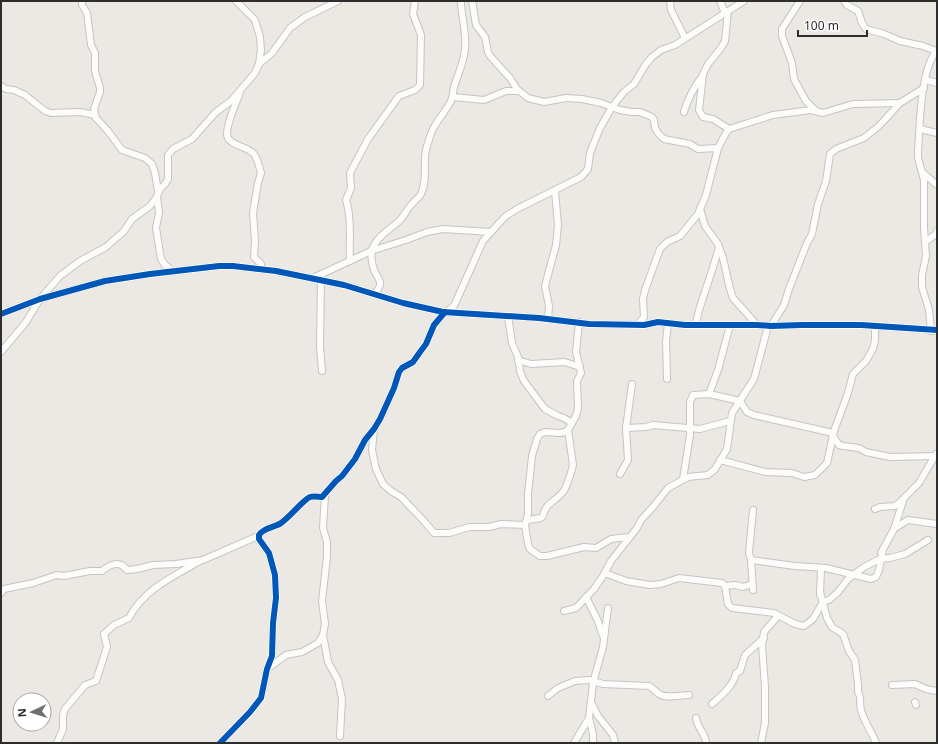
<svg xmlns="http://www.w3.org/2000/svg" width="938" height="744" viewBox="0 0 938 744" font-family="'Noto Sans',sans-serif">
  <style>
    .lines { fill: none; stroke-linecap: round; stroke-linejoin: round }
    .minor-casing { stroke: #c5c4c5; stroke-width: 8 }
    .minor { stroke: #fcfcfb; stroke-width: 6 }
    .cycleway-casing { stroke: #fff; stroke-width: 8 }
    .cycleway { stroke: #0057b8; stroke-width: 6 }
  </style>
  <rect width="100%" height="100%" fill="#ece8e4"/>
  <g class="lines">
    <!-- minor casing -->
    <g class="minor-casing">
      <g id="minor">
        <path d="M82,1v4l5,8 4,32 4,8v18l5,17v4l-6,17 2,9 12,13 14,19 23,8 7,6 3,9 3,19"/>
        <path d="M472,1l4,24 9,12 3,15 2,4 20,22 7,11 11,9 16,4 22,-4 16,1 19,4 19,7 12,2h8l12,5 2,3 1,8 3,5 6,6 26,5 8,5 20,-1"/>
        <path d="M670,1l1,9 14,28"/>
        <path d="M720,1l5,12"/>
        <path d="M800,1l-18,28v7l10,27 2,16 12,22 9,9"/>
        <path d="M844,1l3,4 11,6 4,12 4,6 18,5 16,7 23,5 13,5"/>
        <path d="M728,11l-3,30 -4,7 -13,16 -5,10 -4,36 4,7 10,2 16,10"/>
        <path d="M259,64l13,-11 18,-25 15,-11 33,-16"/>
        <path d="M926,80l11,3"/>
        <path d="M1,86l5,3 8,1 11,5 20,16 6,2 29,-1 15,3"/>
        <path d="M240,92c-4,13 -13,28 -13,42 0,11 19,12 26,19 5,5 6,14 8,20l-3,10 -5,30 2,28 -1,16 7,7v4"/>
        <path d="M453,97l31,3 22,-9h13"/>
        <path d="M684,112c4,-15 10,-25 19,-37"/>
        <path d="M920,129l17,4"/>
        <path d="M922,172l15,13"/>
        <path d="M700,209l5,17 13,18 5,14 7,31 3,9 24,27"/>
        <path d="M925,242l11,-8 1,-3"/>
        <path d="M350,261c-1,-20 2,-42 -4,-61l5,-12 -1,-15 18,-34 31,-43 16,-6 5,-5 1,-50 -8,-21 2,-13"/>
        <path d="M170,272l-1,-4 -4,-3 -4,-6 -5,-31 3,-15 -2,-17 3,-7 5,-5 3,-5v-24l5,-6 19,-10 24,-27 15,-11 24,-28 4,-9 2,-14 -1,-13 -5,-17 -19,-19"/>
        <path d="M313,278l58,-27 35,-11 21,-8 16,-3 48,3"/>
        <path d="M321,280l-1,66 2,25"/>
        <path d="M374,294c11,-11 5,-13 0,-24 -2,-6 -4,-17 -1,-23 6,-12 16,-17 25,-25 6,-5 8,-12 13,-17 3,-4 8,-7 10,-11 8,-16 0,-35 7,-51 1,-4 3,-10 5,-14 5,-10 13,-18 18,-28 2,-4 2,-9 3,-14 4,-13 10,-25 11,-38 2,-16 -4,-32 -4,-48"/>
        <path d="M446,312l8,-6 29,-65 18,-20 5,-5 11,-7 64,-32 7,-8 2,-16 10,-25 12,-21 12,-15 10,-8 12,-20 6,-7 9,-7 14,-5 69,-44"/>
        <path d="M1,314l39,-15 65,-18 45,-7 69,-8h14l43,5 68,14 59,18 40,9 96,6 50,6 55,1 14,-3 27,3h72l14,1 31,-1h59l76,5"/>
        <path d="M508,316l4,27 6,14 2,14 4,10 21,28 13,7 6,2 8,5"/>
        <path d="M548,319l1,-13 -4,-20 11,-41 2,-20 -3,-34"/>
        <path d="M579,322l-3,30 5,21 -4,8 1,27 -2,8 -8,14 -3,2 -5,1 -15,-1 -5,2 -3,5 -5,17 -4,38v20l-3,11 3,19 2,5 10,7h7l37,-9 12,1 15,-9 18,-2"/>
        <path d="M638,324l6,-7 -1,-18 2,-9 15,-41 7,-7 13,-6 18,-22 8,-19 12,-47 8,-15 3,-4 44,-14 38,-5 12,3 30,-9 47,-1 24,-15"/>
        <path d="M695,325c3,-7 3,-14 6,-21 6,-19 13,-38 18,-57"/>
        <path d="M771,326l13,-21 5,-16 18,-46 5,-9 6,-30 8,-23 4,-27 6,-5 28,-11 15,-12 21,-23"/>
        <path d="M933,331h-2l-2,-21 -7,-23v-12l4,-19 -2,-28v-48l-6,-22v-7c2,-26 2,-81 19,-101"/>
        <path d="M1,352l25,-30 14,-23 20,-23 20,-15 26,-14 18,-16 8,-12 18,-13 7,-9"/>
        <path d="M518,360l13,4 34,-2 15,5"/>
        <path d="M667,379l-1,-38 2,-18"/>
        <path d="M709,394l9,-24 12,-45"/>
        <path d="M626,428l20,-1 7,-2 47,4 30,-8"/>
        <path d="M374,429l-2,21 1,5 3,14 7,15 8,7 10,6 22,23 11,13h15l21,-6h19l12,-3 24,1"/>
        <path d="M833,436l6,9 4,1 16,2 7,4 24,5 47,-1"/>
        <path d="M720,460l45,12 27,1 12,4 11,-2 12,-12 7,-32 14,-38 5,-19 13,-13 7,-12 2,-9v-14"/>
        <path d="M620,474l8,-14 -2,-32 6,-44"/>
        <path d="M683,479l7,-44v-33l3,-7 16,-1 31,7 7,11 7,3 79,18"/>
        <path d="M875,509l5,-2 15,-1 4,-3 20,-20 17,-29"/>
        <path d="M528,520l13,-2 2,-2c2,-13 13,-15 20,-24 3,-3 9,-22 10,-27l-5,-35"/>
        <path d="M895,528l13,-8 29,4"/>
        <path d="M881,553l13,-24 9,-28"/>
        <path d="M751,560l44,6 31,2 45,11 5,-2 3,-7 4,-20"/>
        <path d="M605,573l21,8 24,4 11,-1 18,-6 43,5 3,3 3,18 4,4 42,5 21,11 9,2 9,-7 10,-17 6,-2 9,-8 10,-13 16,-12 16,-8 10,-1 15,-4 23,-14"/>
        <path d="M725,586l11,-1 7,2 9,-3"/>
        <path d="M753,590l-2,-30 -2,-7 4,-43"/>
        <path d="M820,592l7,26 5,9 11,7 6,17 6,9 3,24v8c4,6 1,12 3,18 3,12 11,22 15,33"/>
        <path d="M1,593l3,-4 29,-6 24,-8 7,1 26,-5h12c8,-7 18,-11 25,-1l10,-1 16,-4 23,-1 27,-4 55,-24"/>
        <path d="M820,595l1,-27"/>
        <path d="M586,597l12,24 5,15"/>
        <path d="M564,611l12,-3 18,-19 9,-13 8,-15 26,-33 4,-8 12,-13 15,-19 20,-11 20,-2 7,-6 12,-20 5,-36 22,-34 14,-53"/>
        <path d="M323,635l5,27 10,18 4,19 -2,37"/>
        <path d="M267,669l19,-14 16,-3 16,-9 5,-8 2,-11 -3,-23 5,-44v-15l-4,-14 2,-33"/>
        <path d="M892,685l23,-1 11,5 11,2"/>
        <path d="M548,696l10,-8 17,-7 14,-1 14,4 46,2c4,2 6,5 10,8 8,5 21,1 30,1"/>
        <path d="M591,702l7,14 15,19 2,8"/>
        <path d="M915,702l1,3"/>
        <path d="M712,704c9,-8 22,-19 24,-31l4,-2 5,-16 19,-17"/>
        <path d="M589,718l4,16v9"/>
        <path d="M696,718c1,10 10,16 10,25"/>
        <path d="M57,743l6,-14v-14l2,-6 20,-24 11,-4 11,-34 -3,-13 10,-9 15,-7c14,-28 45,-42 71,-57"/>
        <path d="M220,743l30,-31 11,-14 6,-29 5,-13 1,-33 3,-25 -1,-23 -6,-22 -10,-14v-4c5,-8 15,-7 22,-12 9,-6 22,-23 29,-26 3,-1 9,0 12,0l14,-16 6,-5 13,-17 10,-19 9,-11 6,-10 14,-31 5,-16 3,-4 11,-6 7,-10 6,-8 8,-19 11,-13h-2"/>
        <path d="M574,743l15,-25 4,-35 10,-36 5,-39"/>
        <path d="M761,743l4,-20v-36l-3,-42 2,-13 14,-16"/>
      </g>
    </g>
    <!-- minor -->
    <use href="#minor" class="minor"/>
    <!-- cycleway casing -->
    <g class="cycleway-casing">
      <g id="cycleway">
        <path d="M1,314l39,-15 65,-18 45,-7 69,-8h14l43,5 68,14 59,18 40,9 96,6 50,6 55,1 14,-3 27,3h72l14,1 31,-1h59l76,5"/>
        <path d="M220,743l30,-31 11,-14 6,-29 5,-13 1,-33 3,-25 -1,-23 -6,-22 -10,-14v-4c5,-8 15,-7 22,-12 9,-6 22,-23 29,-26 3,-1 9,0 12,0l14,-16 6,-5 13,-17 10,-19 9,-11 6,-10 14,-31 5,-16 3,-4 11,-6 7,-10 6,-8 8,-19 11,-13h-2"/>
      </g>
    </g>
    <!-- cycleway -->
    <use href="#cycleway" class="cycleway"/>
  </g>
  <!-- border -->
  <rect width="938" height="744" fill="none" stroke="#2e2e2e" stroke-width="4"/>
  <!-- north arrow -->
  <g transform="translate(32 712) rotate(266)"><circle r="19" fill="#ffffff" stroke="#ababab"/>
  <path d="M0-3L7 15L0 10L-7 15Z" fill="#706f6e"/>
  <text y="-6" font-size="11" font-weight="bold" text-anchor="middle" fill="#2e2e2e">N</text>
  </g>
  <!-- scale -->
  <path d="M798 30v6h69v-6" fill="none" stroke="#2e2e2e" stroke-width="2"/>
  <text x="804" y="30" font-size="12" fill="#2e2e2e" stroke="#ffffff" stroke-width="3" paint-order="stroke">100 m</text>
</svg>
